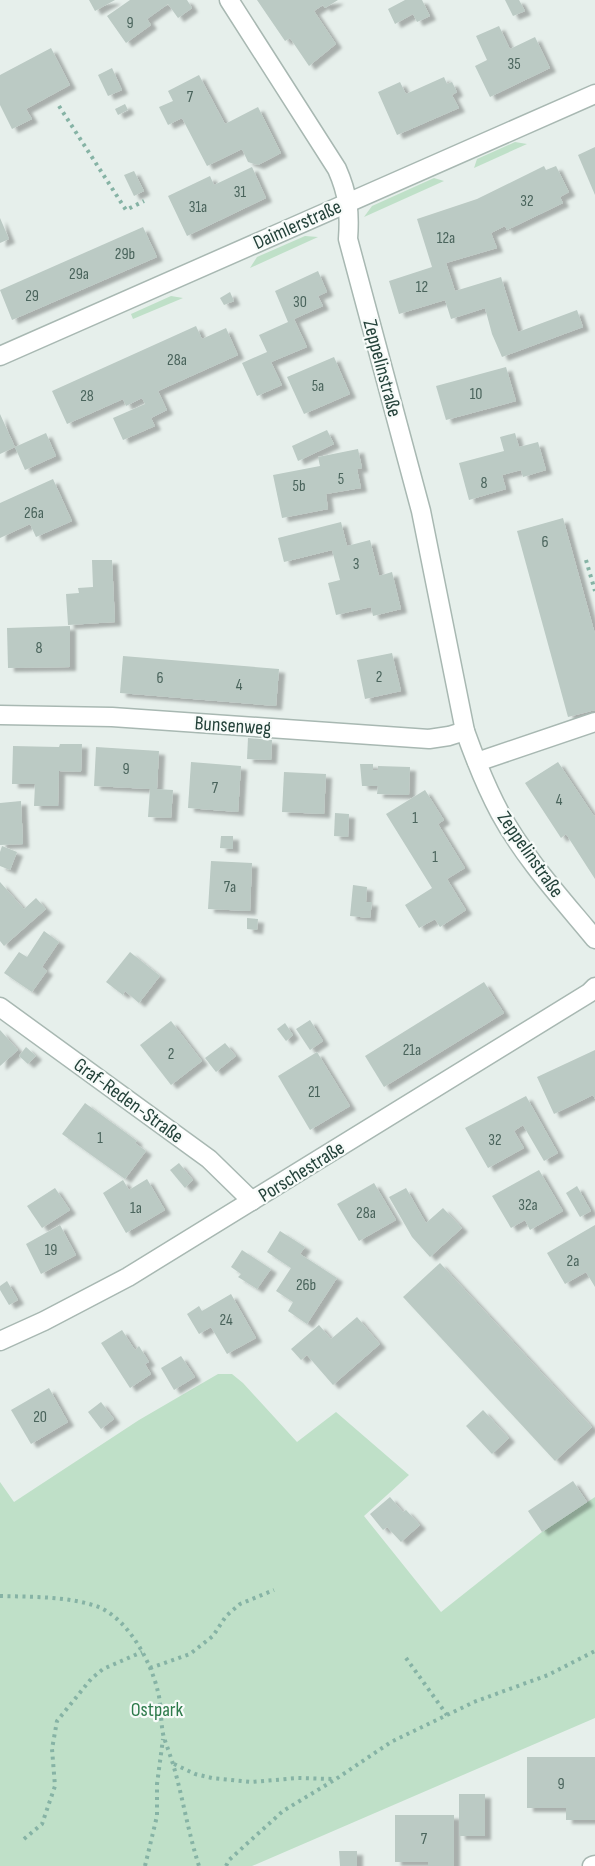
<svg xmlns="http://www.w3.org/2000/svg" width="595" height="1866" viewBox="0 0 595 1866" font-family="'Sofia Sans Condensed',sans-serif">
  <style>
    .green { fill: #bfe0c8 }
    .building { fill: #bbcac4; filter: url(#shadow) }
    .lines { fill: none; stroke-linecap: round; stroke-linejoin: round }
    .minor-casing { stroke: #a8b8b2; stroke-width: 21 }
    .path { stroke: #86b3a5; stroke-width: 4; stroke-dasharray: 3 4.5; stroke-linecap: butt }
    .minor { stroke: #fff; stroke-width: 18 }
    .labels { text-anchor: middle; stroke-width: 4.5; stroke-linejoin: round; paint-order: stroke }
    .number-label { font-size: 16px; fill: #4a645c }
    .street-label { font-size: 20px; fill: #24423a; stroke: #f7fbf9 }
    .park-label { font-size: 20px; fill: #2d7a4b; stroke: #f7fbf9 }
  </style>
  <defs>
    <filter id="shadow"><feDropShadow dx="6" dy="4" stdDeviation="1.5" flood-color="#0004"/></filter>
  </defs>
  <rect width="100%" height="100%" fill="#e6efeb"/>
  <!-- green -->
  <g class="green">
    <path d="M515,142l12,2 -53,24 3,-9z"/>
    <path d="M434,178l10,3 -80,36 8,-11z"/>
    <path d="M305,236l13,1 -68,31 7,-11z"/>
    <path d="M171,296l12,2 -50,21 -2,-5z"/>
    <path d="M218,1374h14l11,9 54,59 39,-30 73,63 -45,41 77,96 101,-80 53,-35v221l-343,148h-252v-384l14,20 125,-82z"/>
  </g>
  <!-- building -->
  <g class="building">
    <path d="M89,0h26l-20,11z"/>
    <path d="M130,0h57l5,8 -14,10 -10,-14 -21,15 4,6 -25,18 -19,-27z"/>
    <path d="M257,0h81l-13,8 -2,-3 -9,6 22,33 -27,22 -19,-28 -5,3z"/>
    <path d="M405,0h17l8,16 -13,6 -4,-8 -18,10 -7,-15z"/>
    <path d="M505,0h14l6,11 -12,5z"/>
    <path d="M499,26l11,23 25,-12 15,31 -60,29 -15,-31 12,-6 -11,-24z"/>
    <path d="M51,48l19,37 -44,24 6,10 -20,10 -12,-24v-30z"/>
    <path d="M112,68l10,22 -14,6 -10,-21z"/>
    <path d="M199,75l26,49 33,-17 23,46 -23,12 -10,-3 -6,-13 -35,17 -25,-48 -14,7 -9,-18 14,-6 -5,-10z"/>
    <path d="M444,77l3,7 5,-2 5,10 -5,3 7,13 -62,27 -19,-43 22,-10 6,12z"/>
    <path d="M125,104l3,6 -10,5 -3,-6z"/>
    <path d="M595,147v48l-17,-40z"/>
    <path d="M544,166l2,4 10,-4 13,26 -9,5 3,6 -56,27 -2,-4 -14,7 6,15 -51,15 9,28 46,-14 17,55 59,-22 6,17 -81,30 -10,-23 -7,-26 -34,11 -6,-19 -46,14 -10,-33 43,-14 -15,-48 60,-20z"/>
    <path d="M252,167l14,31 -79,38 -19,-40 42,-20 4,9z"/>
    <path d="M134,171l10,20 -10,5 -10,-21z"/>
    <path d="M0,218l9,21 -9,4z"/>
    <path d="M143,227l14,30 -145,63 -12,-30z"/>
    <path d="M318,271l9,21 -9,4 5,10 -29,13 13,28 -36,15 11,23 -25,11 -15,-33 25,-11 -8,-17 29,-13 -13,-31z"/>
    <path d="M230,292l4,9 -10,4 -4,-7z"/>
    <path d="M196,326l6,13 24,-11 12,27 -80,36 9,19 -16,8 4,8 -32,14 -10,-22 32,-14 -3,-6 -16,8 -3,-7 -56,25 -15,-33z"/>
    <path d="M334,357l16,37 -46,20 -17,-37z"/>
    <path d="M506,367l10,34 -70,19 -10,-34z"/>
    <path d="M0,414l15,33 31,-14 10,23 -31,14 -10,-23 -15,7z"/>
    <path d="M327,430l7,14 -36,17 -6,-15z"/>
    <path d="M515,433l4,14 19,-5 8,28 -23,7 -2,-7 -19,5 4,14 -37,11 -10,-37 45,-12 -4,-14z"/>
    <path d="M358,449l4,19 -5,1 4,19 -35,6 2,15 -46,9 -9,-43 47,-9 -2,-9z"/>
    <path d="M53,479l19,42 -36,16 -6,-13 -30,14v-35z"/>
    <path d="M563,518l32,116v76l-27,7 -51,-186z"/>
    <path d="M341,522l6,24 23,-6 9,36 13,-4 9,37 -28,7 -2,-9 -35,8 -8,-32 12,-3 -8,-30 -48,12 -6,-24z"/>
    <path d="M92,560h20l3,62 -47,3 -2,-31 13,-1 -1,-5 15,-1z"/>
    <path d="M70,626v41l-62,1 -1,-40z"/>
    <path d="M392,653l9,38 -36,8 -8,-39z"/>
    <path d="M123,656l156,13 -3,37 -156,-13z"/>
    <path d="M248,738l24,2 -1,20 -24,-1z"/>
    <path d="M60,744h22l-1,28 -22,-1 -1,35h-24l1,-22h-23l1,-38 46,1z"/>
    <path d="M96,747l63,4 -2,38 16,1 -2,28 -23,-1 2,-28 -56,-3z"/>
    <path d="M191,762l50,4 -3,46 -50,-4z"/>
    <path d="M558,762l36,54 1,-1v64l-29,-45 -5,4 -36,-55z"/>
    <path d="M360,764h13v6h5v-4l32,1 -1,28 -32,-1 1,-8h-16z"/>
    <path d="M284,772l42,2 -2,40 -42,-2z"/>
    <path d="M425,790l19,30 -6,4 27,44 -18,11 19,31 -26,17 -5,-8 -16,9 -14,-23 27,-17 -46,-74z"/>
    <path d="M21,801l2,43 -23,1v-42z"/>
    <path d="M335,813l14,1 -1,23 -14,-1z"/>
    <path d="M221,836h12v13l-13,-1z"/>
    <path d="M2,846l15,6 -7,18 -10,-4v-14z"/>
    <path d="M211,861l41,2 -2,48 -42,-2z"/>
    <path d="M0,882l24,27 12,-11 10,11 -42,37 -4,-5z"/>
    <path d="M353,885l14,2 -1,15h6l-2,16 -20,-2z"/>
    <path d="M247,918l11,1 -1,11 -10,-1z"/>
    <path d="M44,931l15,11 -17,25 5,4 -15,21 -28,-19 15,-21 8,5z"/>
    <path d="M130,952l30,24 -21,27 -14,-12 -2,4 -17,-13z"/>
    <path d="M484,982l20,31 -120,74 -19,-31z"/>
    <path d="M310,1020l13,21 -13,9 -14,-21z"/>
    <path d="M171,1021l31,40 -31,24 -31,-40z"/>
    <path d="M285,1023l8,12 -7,6 -9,-12z"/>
    <path d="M0,1030l18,20 -18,16z"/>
    <path d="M225,1043l11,13 -20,16 -11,-14z"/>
    <path d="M26,1047l10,9 -8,8 -9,-8z"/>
    <path d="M595,1050v49l-2,-4 -39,19 -17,-37z"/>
    <path d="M317,1052l33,54 -40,24 -32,-54z"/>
    <path d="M526,1096l32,57 -14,8 -21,-36 -9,6 10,17 -36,20 -23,-40z"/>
    <path d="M85,1103l52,38 -2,2 11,8 -21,28 -63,-45z"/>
    <path d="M179,1163l14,17 -8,8 -15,-18z"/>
    <path d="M539,1170l24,41 -33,19 -5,-10 -14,8 -19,-32z"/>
    <path d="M147,1179l18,31 -39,23 -23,-40 20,-13 6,10z"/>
    <path d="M374,1183l22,37 -37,21 -22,-37z"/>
    <path d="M577,1186l14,25 -11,6 -14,-24z"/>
    <path d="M55,1188l15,22 -28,18 -15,-22z"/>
    <path d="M406,1188l20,35 17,-15 19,20 -32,29 -18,-20 -23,-40z"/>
    <path d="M60,1225l16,30 -35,19 -15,-30z"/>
    <path d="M595,1225v62l-9,-15 -21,12 -18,-31z"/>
    <path d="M280,1231l25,16 -5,7 37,24 -30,46 -19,-13 5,-9 -17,-11 15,-23 -24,-16z"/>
    <path d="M242,1250l29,19 -14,20 -19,-12 3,-3 -10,-7z"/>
    <path d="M440,1263l152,164 -37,34 -152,-164z"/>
    <path d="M7,1281l11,19 -9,5 -9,-15v-4z"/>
    <path d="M231,1294l25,44 -29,16 -16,-27 -12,7 -12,-20 12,-8 3,5z"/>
    <path d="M357,1317l23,27 -47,41 -26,-30 -6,5 -10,-11 28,-24 12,14z"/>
    <path d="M122,1330l13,20 4,-4 10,16 -4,2 6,10 -21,14 -29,-45z"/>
    <path d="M181,1356l14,21 -21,13 -13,-22z"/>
    <path d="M49,1388l19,34 -37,22 -20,-34z"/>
    <path d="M101,1402l13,17 -13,10 -13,-17z"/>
    <path d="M483,1410l26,28 -17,16 -26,-28z"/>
    <path d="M573,1481l14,21 -45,30 -14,-21z"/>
    <path d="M390,1497l13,15 3,-2 14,15 -19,17 -14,-15 -4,3 -13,-16z"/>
    <path d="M527,1757h68v63h-29v-12h-39z"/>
    <rect x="459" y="1794" width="26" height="42"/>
    <path d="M395,1815h59v51h-26v-4h-33z"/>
    <path d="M339,1851h18v15h-17z"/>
  </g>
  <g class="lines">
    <!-- minor casing -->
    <g class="minor-casing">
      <g id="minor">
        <path d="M229,0l108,169c11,25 13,43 11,70l73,272 44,220c10,28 21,56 35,82 25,46 62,86 95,126"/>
        <path d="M0,356l595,-262"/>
        <path d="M0,715l112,2 317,22 20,-3 16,-5"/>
        <path d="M477,762l118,-40"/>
        <path d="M0,1007l209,152 43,42"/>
        <path d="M0,1341l44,-20 84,-44 461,-284 6,-6"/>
        <path d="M592,1866l3,-1"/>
      </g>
    </g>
    <!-- path -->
    <g class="path">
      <path d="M59,106l67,104 18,-9"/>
      <path d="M586,560l9,31"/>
      <path d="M0,1596c32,1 65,0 96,10 31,11 55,55 62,86 4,15 2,31 6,46 3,8 6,17 9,26 10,34 15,68 26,102"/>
      <path d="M406,1658l41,57"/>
      <path d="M150,1668l40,-14 23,-18 13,-20 14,-12 34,-14"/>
      <path d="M174,1764l21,10 17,4 40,4 46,-4 36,1"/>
      <path d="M24,1839l18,-15 13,-38 -3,-37 5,-28 34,-42 12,-10 39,-17"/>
      <path d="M145,1866l12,-50v-32l6,-45"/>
      <path d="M226,1866l3,-6 54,-49 53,-32 55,-37 83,-40 74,-27 47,-24"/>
    </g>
    <!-- minor -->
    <use href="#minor" class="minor"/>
  </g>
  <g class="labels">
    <!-- number labels -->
    <g class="number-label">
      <text x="130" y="28">9</text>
      <text x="514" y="69">35</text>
      <text x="190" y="102">7</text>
      <text x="240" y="197">31</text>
      <text x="527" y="206">32</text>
      <text x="198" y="212">31a</text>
      <text x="446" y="243">12a</text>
      <text x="125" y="259">29b</text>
      <text x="79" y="279">29a</text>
      <text x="422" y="292">12</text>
      <text x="32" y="301">29</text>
      <text x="300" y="307">30</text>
      <text x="177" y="365">28a</text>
      <text x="318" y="391">5a</text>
      <text x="476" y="399">10</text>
      <text x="87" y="401">28</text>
      <text x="341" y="484">5</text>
      <text x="484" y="488">8</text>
      <text x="299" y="491">5b</text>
      <text x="34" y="518">26a</text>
      <text x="545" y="547">6</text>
      <text x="356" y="569">3</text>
      <text x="39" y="653">8</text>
      <text x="379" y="682">2</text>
      <text x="160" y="683">6</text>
      <text x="239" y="690">4</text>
      <text x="126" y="774">9</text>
      <text x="215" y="793">7</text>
      <text x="559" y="805">4</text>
      <text x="415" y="823">1</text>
      <text x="435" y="862">1</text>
      <text x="230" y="892">7a</text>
      <text x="412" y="1055">21a</text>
      <text x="171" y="1059">2</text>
      <text x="314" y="1097">21</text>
      <text x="100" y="1143">1</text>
      <text x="495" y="1145">32</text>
      <text x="528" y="1210">32a</text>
      <text x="136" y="1213">1a</text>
      <text x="366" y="1218">28a</text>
      <text x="51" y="1255">19</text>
      <text x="573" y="1266">2a</text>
      <text x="306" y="1290">26b</text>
      <text x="226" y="1325">24</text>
      <text x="40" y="1422">20</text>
      <text x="561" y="1789">9</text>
      <text x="424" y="1844">7</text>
    </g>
    <!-- street labels -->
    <g class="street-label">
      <text transform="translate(297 224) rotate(-24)" y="7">Daimlerstraße</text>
      <text transform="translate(383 368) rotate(75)" y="7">Zeppelinstraße</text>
      <text transform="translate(233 725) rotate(4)" y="7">Bunsenweg</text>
      <text transform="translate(531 854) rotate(55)" y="7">Zeppelinstraße</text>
      <text transform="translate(129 1100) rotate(36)" y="7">Graf-Reden-Straße</text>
      <text transform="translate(301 1171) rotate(-32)" y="7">Porschestraße</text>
    </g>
    <!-- park labels -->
    <g class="park-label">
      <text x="157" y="1716">Ostpark</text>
    </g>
  </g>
</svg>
